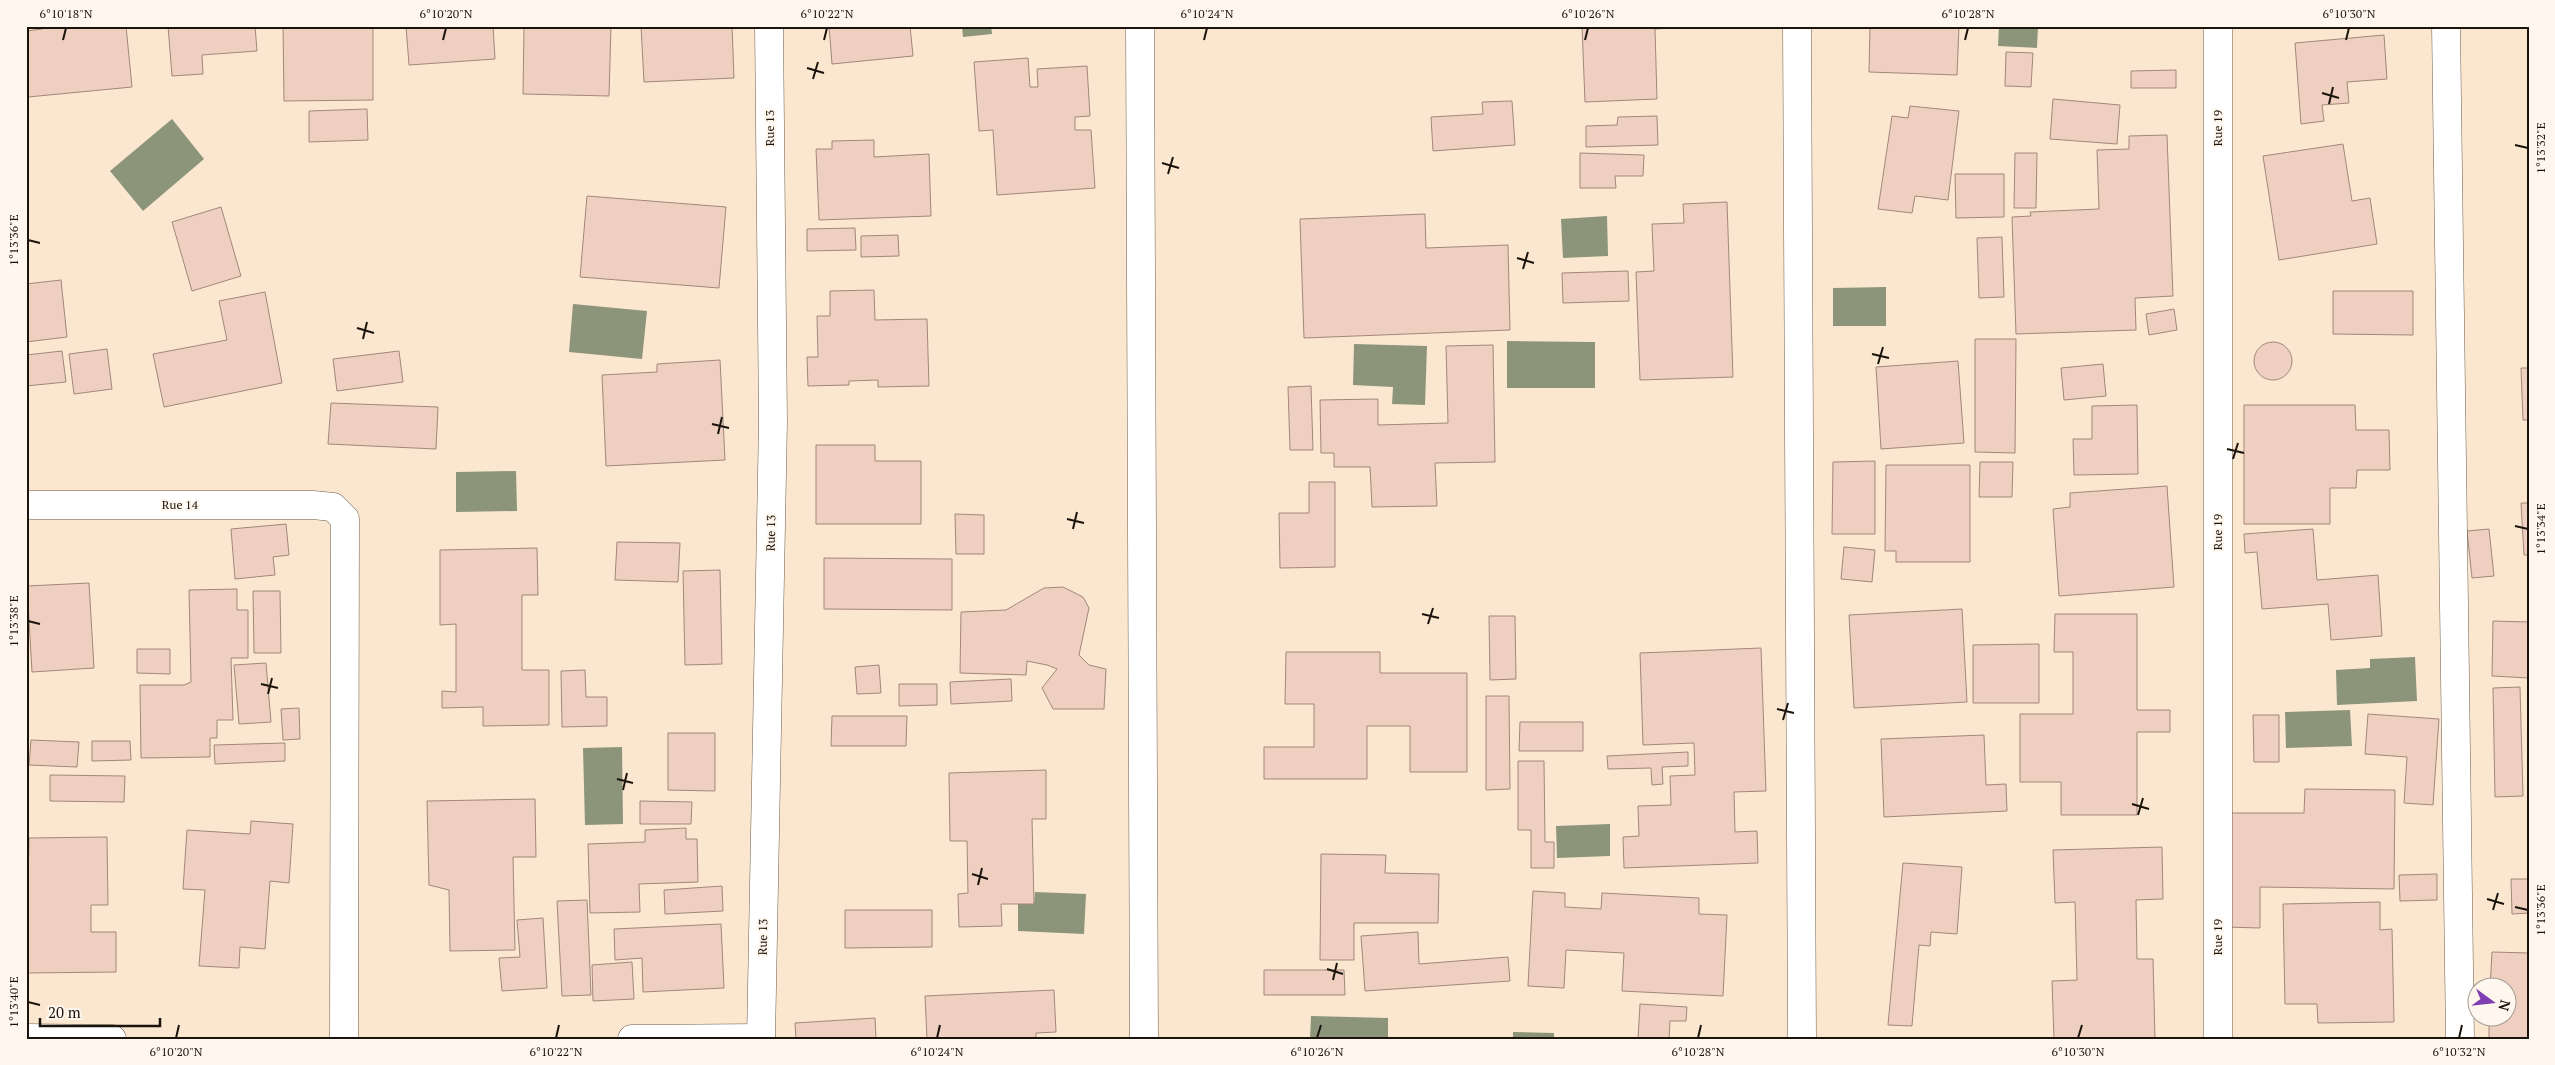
<svg xmlns="http://www.w3.org/2000/svg" width="2555" height="1065" viewBox="0 0 2555 1065" font-family="'PT Serif',serif">
  <style>
    .water { fill: #8c9579 }
    .building { fill: #eecfc0; stroke: #a2877b }
    .lines { fill: none; stroke-linecap: round; stroke-linejoin: round }
    .street-casing { stroke: #6e5d49; stroke-width: 29 }
    .street { stroke: #fff; stroke-width: 28 }
    .ticks { fill: none; stroke: #1b140c; stroke-width: 2 }
    .labels { text-anchor: middle; stroke-width: 4; stroke-linejoin: round; paint-order: stroke }
    .street-label { font-size: 12px; fill: #1b140c; stroke: #fff7ed }
    .neatline { fill: none; stroke: #1b140c; stroke-width: 2 }
    .ticks-label { font-size: 12px; text-anchor: middle; fill: #1b140c }
  </style>
  <rect width="100%" height="100%" fill="#fbe7d0"/>
  <!-- water -->
  <g class="water">
    <path d="M962,26h29l1,8 -29,3z"/>
    <path d="M1999,26h39l-1,22 -39,-2z"/>
    <path d="M172,119l32,40 -61,52 -33,-40z"/>
    <path d="M1607,216l1,40 -45,2 -2,-39z"/>
    <path d="M1886,287v39h-53v-38z"/>
    <path d="M573,304l74,7 -5,48 -73,-7z"/>
    <path d="M1507,341l88,1v46h-88z"/>
    <path d="M1354,344l73,2 -2,59 -33,-1 1,-17 -40,-2z"/>
    <path d="M516,471l1,40 -61,1v-40z"/>
    <path d="M2415,657l2,44 -80,4 -1,-35 34,-2v-9z"/>
    <path d="M2350,710l2,36 -66,2 -1,-36z"/>
    <path d="M622,747l1,77 -38,1 -2,-77z"/>
    <path d="M1610,824v32l-53,2 -1,-32z"/>
    <path d="M1035,892l51,2 -2,40 -66,-3v-27h16z"/>
    <path d="M1311,1016l77,2v21h-78z"/>
    <path d="M1513,1032l41,1v6h-41z"/>
  </g>
  <!-- building -->
  <g class="building">
    <path d="M42,26h84l6,61 -104,10 -2,-66 16,-2z"/>
    <path d="M168,26h87l2,25 -55,4 1,19 -31,2z"/>
    <path d="M283,26h90v74l-89,1z"/>
    <path d="M406,26h87l2,33 -86,6z"/>
    <path d="M524,26h87l-2,70 -86,-2z"/>
    <path d="M641,26h91l2,52 -90,4z"/>
    <path d="M829,26h81l3,30 -81,8z"/>
    <path d="M1582,26h126l-53,3 2,70 -72,3z"/>
    <path d="M1870,26h89l-2,49 -88,-3z"/>
    <path d="M2384,35l3,44 -40,3 2,21 -27,2 2,16 -23,3 -6,-81z"/>
    <path d="M2006,52l27,1 -2,34 -26,-1z"/>
    <path d="M1028,58l2,29h8l-1,-18 50,-3 3,50 -15,1v13h16l4,58 -98,7 -4,-65 -14,1 -5,-69z"/>
    <path d="M2176,70v18h-45v-17z"/>
    <path d="M2053,99l67,6 -3,39 -67,-5z"/>
    <path d="M1512,101l3,44 -82,6 -2,-34 52,-3 -1,-12z"/>
    <path d="M1910,106l49,5 -11,89 -33,-4 -3,17 -34,-4 14,-93 16,2z"/>
    <path d="M367,109l1,31 -59,2v-31z"/>
    <path d="M1657,116l1,29 -72,2v-21l31,-1 1,-8z"/>
    <path d="M2167,135l6,161 -38,2 1,32 -120,4 -4,-117 19,-1 -1,-4 69,-3 -2,-59 32,-1v-13z"/>
    <path d="M874,140v17l55,-3 2,62 -112,4 -3,-71h16v-8z"/>
    <path d="M2343,144l9,57 18,-3 7,46 -98,16 -16,-104z"/>
    <path d="M1580,153l64,2 -1,21h-28l1,12h-36z"/>
    <path d="M2015,153h22l-1,55h-22z"/>
    <path d="M1955,174h49v43l-48,1z"/>
    <path d="M587,196l139,11 -7,81 -139,-11z"/>
    <path d="M1727,202l6,175 -93,3 -4,-108 18,-1 -2,-47 32,-1 -1,-19z"/>
    <path d="M221,207l20,69 -49,15 -20,-69z"/>
    <path d="M1425,214l1,34 82,-3 2,85 -206,8 -4,-119z"/>
    <path d="M855,228l1,22 -49,1v-22z"/>
    <path d="M898,235l1,21 -38,1v-21z"/>
    <path d="M2002,237l2,60 -25,1 -2,-60z"/>
    <path d="M1628,271l1,30 -66,2 -1,-30z"/>
    <path d="M61,280l6,57 -41,5v-58z"/>
    <path d="M874,290l1,30 52,-1 2,67 -51,1v-7l-29,1v4l-41,1 -1,-29h11l-1,-41h13v-25z"/>
    <path d="M2333,291h80v44l-80,-1z"/>
    <path d="M265,292l17,91 -118,24 -11,-53 74,-14 -8,-39z"/>
    <path d="M2174,309l3,21 -28,5 -3,-21z"/>
    <path d="M1975,339h41l-1,114 -40,-1z"/>
    <circle cx="2273" cy="361" r="19"/>
    <path d="M1493,345l2,117 -60,1 2,43 -65,1 -2,-40h-36v-14h-13l-1,-53 58,-1v26l70,-2 -2,-77z"/>
    <path d="M107,349l5,40 -38,5 -5,-40z"/>
    <path d="M62,351l4,31 -40,4v-31z"/>
    <path d="M399,351l4,31 -66,9 -4,-32z"/>
    <path d="M720,360l5,100 -119,6 -4,-91 55,-3v-8z"/>
    <path d="M1958,361l6,82 -83,6 -5,-82z"/>
    <path d="M2103,364l3,32 -42,4 -3,-32z"/>
    <path d="M2521,368h8v52h-6z"/>
    <path d="M1311,386l2,64h-23l-2,-63z"/>
    <path d="M331,403l107,4 -2,42 -108,-5z"/>
    <path d="M2137,405l1,69 -64,1 -1,-36h19v-33z"/>
    <path d="M2244,405h111l1,25h33l1,40h-33l-1,18h-26v36h-86z"/>
    <path d="M816,445h59v16h46v63h-105z"/>
    <path d="M1875,461v73h-43l1,-72z"/>
    <path d="M1980,462h33l-1,35h-33z"/>
    <path d="M1886,465h84v97h-74v-11h-11z"/>
    <path d="M1309,482h26v85l-55,1 -1,-55h30z"/>
    <path d="M2167,486l7,101 -115,9 -6,-87 17,-2v-14z"/>
    <path d="M2521,503h8v52h-5z"/>
    <path d="M955,514l29,1v39h-28z"/>
    <path d="M286,524l3,31 -16,2 2,18 -40,4 -4,-50z"/>
    <path d="M2313,529l4,51 61,-5 4,61 -51,4 -3,-36 -66,5 -5,-57 -12,1 -1,-19z"/>
    <path d="M2489,529l5,47 -22,2 -5,-47z"/>
    <path d="M617,542l63,1 -2,39 -63,-2z"/>
    <path d="M1844,547l31,3 -3,32 -31,-3z"/>
    <path d="M537,548l1,47h-16v75h27v55l-66,1v-19l-41,1v-17l14,1v-68l-16,1v-75z"/>
    <path d="M824,558l128,1v51l-128,-1z"/>
    <path d="M720,570l2,94 -37,1 -2,-94z"/>
    <path d="M89,583l5,85 -62,4 -5,-86z"/>
    <path d="M1063,587l20,10 6,11 -10,47 10,10 17,4 -2,40h-51l-11,-21 15,-19 -10,-4 -20,-4 -1,14 -66,-2 1,-61 45,-2 38,-22z"/>
    <path d="M237,589v21h11v48h-17l2,62h-16v18h-7v19l-69,1 -1,-73h44l7,-3 -2,-92z"/>
    <path d="M253,591h27l1,62h-27z"/>
    <path d="M1962,609l5,93 -113,6 -5,-93z"/>
    <path d="M2055,614h82v96h33v22h-33v83h-76v-33h-41v-68h53v-62h-19z"/>
    <path d="M1489,616h26l1,63 -26,1z"/>
    <path d="M2493,621l36,1v56l-37,-2z"/>
    <path d="M2039,644v59h-66v-58z"/>
    <path d="M1761,648l5,143 -32,1 1,40 22,-1 1,32 -134,5 -1,-31 16,-1 -1,-30 33,-1 -1,-29 25,-1 -1,-32 -51,2 -3,-92z"/>
    <path d="M137,649h33v25l-33,-1z"/>
    <path d="M1286,652h94v21h87v99h-57v-46h-43v53h-103v-32h50v-43h-29z"/>
    <path d="M266,663l5,59 -32,2 -5,-59z"/>
    <path d="M879,665l2,28 -24,1 -2,-27z"/>
    <path d="M585,670l1,27h21v29l-45,1 -1,-56z"/>
    <path d="M1011,679l1,22 -61,3 -1,-22z"/>
    <path d="M899,684h38v21l-38,1z"/>
    <path d="M2520,687l3,109 -28,1 -2,-109z"/>
    <path d="M1486,696h23l1,93 -24,1z"/>
    <path d="M299,708l1,31 -17,1 -2,-31z"/>
    <path d="M2368,714l71,5 -6,86 -29,-2 3,-46 -42,-3z"/>
    <path d="M2253,715h26v47h-25z"/>
    <path d="M832,716h75l-1,30h-75z"/>
    <path d="M1520,722h63v29h-64z"/>
    <path d="M668,733h47v58l-47,-1z"/>
    <path d="M1984,735l2,50 20,-1 1,27 -123,6 -3,-78z"/>
    <path d="M31,740l48,2 -2,25 -48,-2z"/>
    <path d="M92,741h38l1,19 -39,1z"/>
    <path d="M285,743v18l-70,3 -1,-19z"/>
    <path d="M1688,752v14l-26,1 1,17 -11,1 -1,-17 -43,1 -1,-13z"/>
    <path d="M1518,761h26l1,81h9v26h-23v-38h-13z"/>
    <path d="M1046,770v49h-14l2,85h-33l1,22 -43,1 -1,-33 10,-1 -1,-52h-17l-1,-68z"/>
    <path d="M50,775l75,1 -1,26 -74,-1z"/>
    <path d="M2305,789l90,1 -1,99 -134,-2v41l-35,-1 2,-114h77z"/>
    <path d="M535,799l1,58h-23l2,93 -65,1 -1,-61 -20,-5 -2,-84z"/>
    <path d="M640,801l52,1 -1,22h-51z"/>
    <path d="M251,821l42,3 -4,59 -19,-2 -5,68 -25,-2 -1,21 -40,-2 6,-76 -22,-1 4,-59 63,4z"/>
    <path d="M686,828v11h11l1,43 -59,2 1,28 -50,1 -2,-69 57,-2v-12z"/>
    <path d="M107,837l1,68h-17v27h25v40l-90,1 3,-135z"/>
    <path d="M2162,847l1,52 -27,1 1,59h16l2,80h-101l-2,-58 25,-1 -2,-78 -20,1 -2,-53z"/>
    <path d="M1321,854l65,1 -1,18 54,1 -1,49h-84v37h-34z"/>
    <path d="M1903,863l59,4 -5,67 -26,-2 -1,14 -11,-1 -7,81 -24,-1z"/>
    <path d="M2437,874v26l-37,1 -1,-26z"/>
    <path d="M2511,879h18v34l-17,1z"/>
    <path d="M722,886l1,25 -58,3 -1,-24z"/>
    <path d="M1533,891l32,2v14l36,2 1,-16 97,5v16l28,1 -4,81 -101,-5 2,-38 -58,-3 -2,38 -36,-2z"/>
    <path d="M587,900l4,95 -29,1 -5,-95z"/>
    <path d="M2380,902v28l12,-1 2,93 -76,1 -1,-19h-32l-2,-100z"/>
    <path d="M845,910h87v37l-87,1z"/>
    <path d="M543,918l4,70 -45,3 -3,-33 21,-1 -3,-37z"/>
    <path d="M721,924l3,64 -81,4 -1,-34 -27,2 -1,-31z"/>
    <path d="M1418,932l1,32 89,-7 2,24 -145,10 -4,-55z"/>
    <path d="M2492,952l37,1v86l-40,-1v-20h19v-30h-18z"/>
    <path d="M632,962l2,37 -41,2 -1,-36z"/>
    <path d="M1264,970h80l1,25h-81z"/>
    <path d="M1054,990l2,42 -20,1v6h-109l-2,-43z"/>
    <path d="M1640,1004l47,3 -1,14h-16l-1,18h-31z"/>
    <path d="M875,1018l1,21h-80l-1,-16z"/>
  </g>
  <g class="lines">
    <!-- street casing -->
    <g class="street-casing">
      <g id="street">
        <path d="M1140,26l4,1013"/>
        <path d="M1797,26l5,1013"/>
        <path d="M2218,26v1013"/>
        <path d="M2446,26l14,1013"/>
        <path d="M26,505h287l20,2 12,12 -1,520"/>
        <path d="M26,1038l86,1"/>
        <path d="M632,1039l129,-1"/>
        <path d="M761,1039l12,-617 -4,-396"/>
      </g>
    </g>
    <!-- street -->
    <use href="#street" class="street"/>
  </g>
  <!-- ticks -->
  <path class="ticks" d="M63,40l3,-12M443,40l3,-12M824,40l3,-12M1204,40l3,-12M1585,40l3,-12M1965,40l3,-12M2346,40l3,-12M807,68l17,5M813,79l5,-17M2322,93l17,5M2329,104l4,-17M2515,145l13,3M1162,163l17,5M1168,174l5,-17M28,240l12,3M1517,258l17,5M1523,269l5,-17M357,328l17,5M363,339l4,-17M1872,354l17,4M1878,364l5,-17M712,424l17,4M718,434l4,-17M2227,449l17,4M2233,459l5,-16M1067,519l17,4M2515,526l13,3M1073,529l4,-17M1422,614l17,4M28,621l12,3M1428,624l5,-16M261,684l17,4M268,694l4,-16M1777,709l17,4M1783,720l5,-17M617,779l16,4M623,790l4,-17M2132,804l17,5M2138,815l5,-17M972,874l16,5M978,885l4,-17M2487,899l17,5M2515,907l13,3M2493,910l5,-17M1327,969l16,5M1333,980l4,-17M28,1002l12,3M176,1038l3,-13M556,1038l3,-13M937,1038l3,-13M1317,1038l4,-13M1698,1038l3,-13M2078,1038l4,-13M2459,1038l3,-13"/>
  <g class="labels">
    <!-- street labels -->
    <g class="street-label">
      <text transform="translate(770 128) rotate(-90)" y="4">Rue 13</text>
      <text transform="translate(2218 128) rotate(-90)" y="4">Rue 19</text>
      <text x="180" y="509">Rue 14</text>
      <text transform="translate(2218 532) rotate(-90)" y="4">Rue 19</text>
      <text transform="translate(771 533) rotate(-89)" y="4">Rue 13</text>
      <text transform="translate(763 937) rotate(-89)" y="4">Rue 13</text>
      <text transform="translate(2218 937) rotate(-90)" y="4">Rue 19</text>
    </g>
  </g>
  <!-- border -->
  <rect width="2555" height="1065" fill="none" stroke="#fff7ed" stroke-width="55"/>
  <!-- north arrow -->
  <g transform="translate(2492 1002) rotate(105)"><circle r="24" fill="#fff7ed" stroke="#a49c93"/>
  <path d="M0-4L9 19L0 12L-9 19Z" fill="#7f3eb2"/>
  <text y="-8" font-size="14" font-weight="bold" text-anchor="middle" fill="#1b140c">N</text>
  </g>
  <!-- scale -->
  <path d="M40 1018v8h120v-8" fill="none" stroke="#1b140c" stroke-width="2.5"/>
  <text x="48" y="1018" font-size="15" fill="#1b140c" stroke="#fff7ed" stroke-width="4" paint-order="stroke">20 m</text>
  <rect x="28" y="28" width="2500" height="1010" class="neatline"/>
  <g class="ticks-label">
    <text x="66" y="18">6°10'18"N</text>
    <text x="446" y="18">6°10'20"N</text>
    <text x="827" y="18">6°10'22"N</text>
    <text x="1207" y="18">6°10'24"N</text>
    <text x="1588" y="18">6°10'26"N</text>
    <text x="1968" y="18">6°10'28"N</text>
    <text x="2349" y="18">6°10'30"N</text>
    <text transform="translate(2541 148) rotate(-90)" y="4">1°13'32"E</text>
    <text transform="translate(14 240) rotate(-90)" y="4">1°13'36"E</text>
    <text transform="translate(2541 529) rotate(-90)" y="4">1°13'34"E</text>
    <text transform="translate(14 621) rotate(-90)" y="4">1°13'38"E</text>
    <text transform="translate(2541 910) rotate(-90)" y="4">1°13'36"E</text>
    <text transform="translate(14 1002) rotate(-90)" y="4">1°13'40"E</text>
    <text x="176" y="1056">6°10'20"N</text>
    <text x="556" y="1056">6°10'22"N</text>
    <text x="937" y="1056">6°10'24"N</text>
    <text x="1317" y="1056">6°10'26"N</text>
    <text x="1698" y="1056">6°10'28"N</text>
    <text x="2078" y="1056">6°10'30"N</text>
    <text x="2459" y="1056">6°10'32"N</text>
  </g>
</svg>
